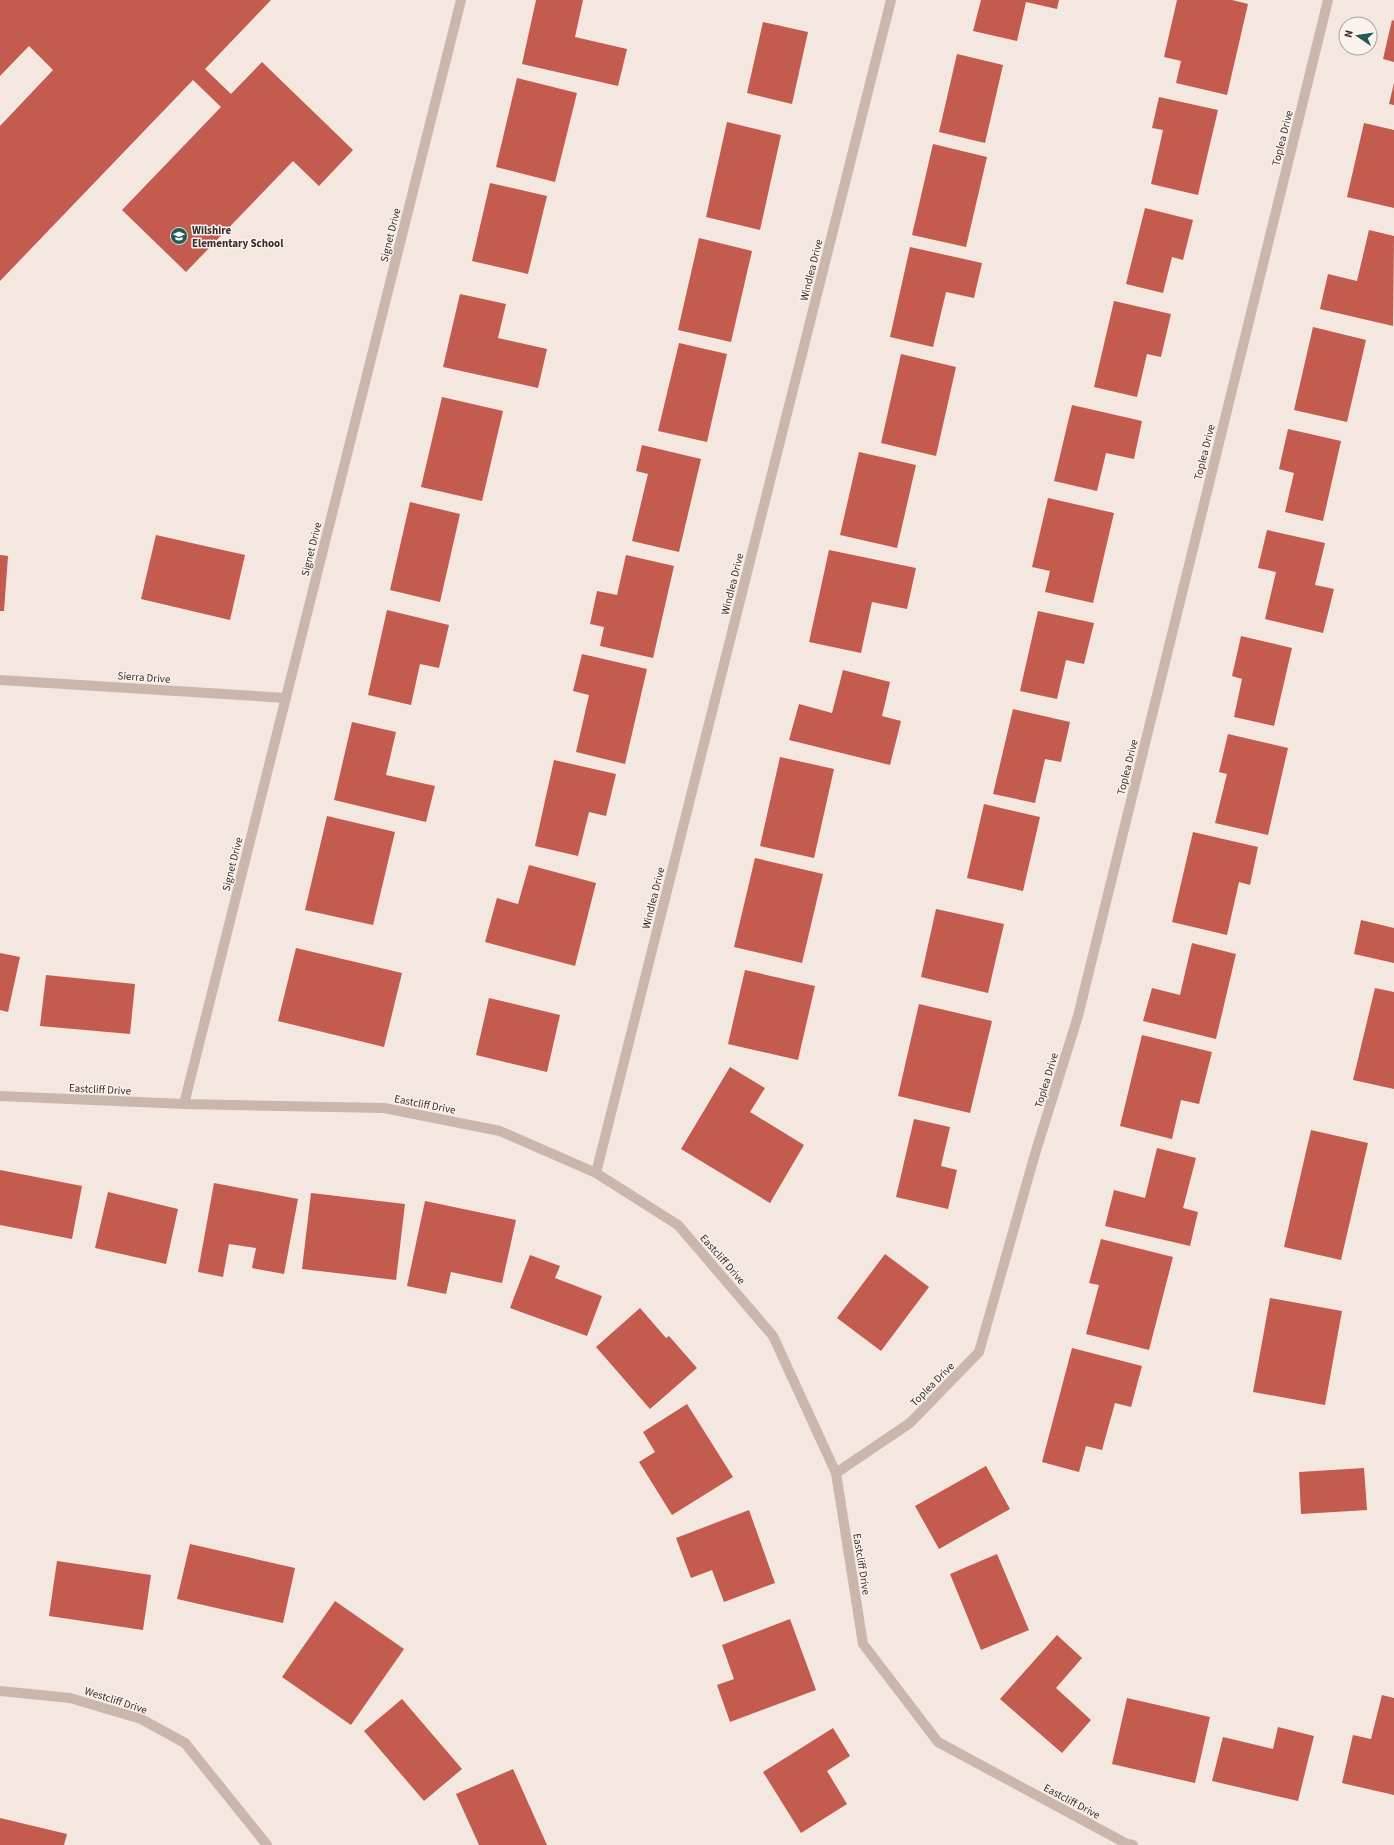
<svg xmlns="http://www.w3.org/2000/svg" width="1394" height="1845" viewBox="0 0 1394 1845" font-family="'Source Sans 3',sans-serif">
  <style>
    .building { fill: #c35b4e }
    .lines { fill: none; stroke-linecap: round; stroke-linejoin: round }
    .minor { stroke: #cbb6ac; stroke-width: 10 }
    .tertiary { stroke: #cbb6ac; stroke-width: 10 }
    .labels { text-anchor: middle; stroke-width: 3; stroke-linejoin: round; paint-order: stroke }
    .street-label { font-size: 11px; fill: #392d2b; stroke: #faf2ed }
    .poi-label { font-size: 11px; font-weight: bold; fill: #392d2b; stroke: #faf2ed; text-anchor: start }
  </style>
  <rect width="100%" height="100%" fill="#f3e7e0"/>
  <!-- building -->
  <g class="building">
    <path d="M0,0h271l-66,69 26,25 31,-32 91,88 -34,36 -26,-25 -107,111 -64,-62 99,-103 -28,-27 -193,201v-155l53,-56 -24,-24 -29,30z"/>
    <path d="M536,0h47l-8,37 52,12 -9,37 -96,-22z"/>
    <path d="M981,0h78l-2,9 -31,-7 -9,39 -44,-10z"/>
    <path d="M1177,0h55l16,4 -21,91 -51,-12 5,-22 -17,-4z"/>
    <path d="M1392,20l2,1v41l-11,-3z"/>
    <path d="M763,22l45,10 -16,72 -45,-11z"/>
    <path d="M957,54l46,11 -18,78 -46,-11z"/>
    <path d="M517,78l60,15 -22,89 -59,-15z"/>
    <path d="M1394,83v22l-5,-1z"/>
    <path d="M1159,97l59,13 -20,85 -47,-11 12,-54 -11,-2z"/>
    <path d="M727,122l54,13 -21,95 -54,-13z"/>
    <path d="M1364,123l30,7v78l-47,-11z"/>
    <path d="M933,144l54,13 -21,90 -54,-12z"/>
    <path d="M490,183l57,13 -19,78 -56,-13z"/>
    <path d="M1145,208l48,12 -10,40 -11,-3 -9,36 -37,-9z"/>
    <path d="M1369,230l25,6 -1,90 -73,-17 8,-35 29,7z"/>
    <path d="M699,238l53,13 -21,91 -53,-12z"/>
    <path d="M910,247l72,16 -8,35 -28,-6 -13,55 -43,-10z"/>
    <path d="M460,294l46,10 -8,34 49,11 -9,39 -95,-21z"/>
    <path d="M1114,301l57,13 -10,43 -14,-3 -10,43 -43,-10z"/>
    <path d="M1313,327l53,13 -19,82 -53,-12z"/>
    <path d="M679,343l48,11 -20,88 -49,-11z"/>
    <path d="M901,354l55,13 -20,89 -55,-13z"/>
    <path d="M442,397l61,14 -21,90 -61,-14z"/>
    <path d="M1072,405l70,16 -8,38 -28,-6 -9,38 -43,-10z"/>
    <path d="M1288,429l53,12 -18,80 -38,-9 9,-39 -15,-4z"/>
    <path d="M642,445l59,14 -22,93 -47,-11 16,-67 -12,-3z"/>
    <path d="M859,452l57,13 -19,83 -57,-13z"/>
    <path d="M1048,498l66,15 -21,90 -48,-11 5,-21 -18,-4z"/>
    <path d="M410,502l50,12 -20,88 -50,-12z"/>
    <path d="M1267,530l58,13 -10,42 19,4 -11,44 -58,-14 11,-47 -18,-4z"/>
    <path d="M156,535l89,20 -15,65 -89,-21z"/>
    <path d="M829,550l87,18 -9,41 -35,-7 -11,51 -52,-11z"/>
    <path d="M0,555l8,1 -4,55h-4z"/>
    <path d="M626,555l48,11 -21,92 -53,-12 4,-19 -14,-3 7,-33 20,4z"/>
    <path d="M387,610l62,15 -10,43 -19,-4 -9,41 -43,-10z"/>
    <path d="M1038,611l56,12 -10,41 -18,-4 -9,39 -37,-8z"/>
    <path d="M1241,636l51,12 -18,78 -40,-9 8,-38 -10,-3z"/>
    <path d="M582,654l65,15 -22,95 -49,-12 13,-57 -16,-4z"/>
    <path d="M843,670l47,12 -8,34 19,5 -11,44 -101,-25 10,-36 33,9z"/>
    <path d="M1013,709l57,13 -9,40 -16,-3 -10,44 -42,-9z"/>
    <path d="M352,722l44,10 -10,43 49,11 -9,36 -92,-22z"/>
    <path d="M1228,734l60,14 -20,87 -53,-12 12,-49 -8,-2z"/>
    <path d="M780,757l54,12 -20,89 -54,-12z"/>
    <path d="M554,760l62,14 -10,42 -17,-4 -11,44 -43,-10z"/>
    <path d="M984,804l56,13 -17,74 -56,-13z"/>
    <path d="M327,816l68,16 -22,93 -68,-15z"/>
    <path d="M1193,832l65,15 -8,38 -11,-3 -12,53 -55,-13z"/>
    <path d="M755,858l68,16 -21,89 -68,-16z"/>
    <path d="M529,865l67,18 -21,83 -90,-24 12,-44 21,6z"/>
    <path d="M936,909l68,15 -16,69 -67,-16z"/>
    <path d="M1361,920l33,8v35l-40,-9z"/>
    <path d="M1192,943l44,11 -20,85 -73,-18 9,-33 28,7z"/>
    <path d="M296,948l106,25 -18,74 -106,-26z"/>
    <path d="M0,953l20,4 -12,55 -8,-2z"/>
    <path d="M745,970l70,16 -17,74 -70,-16z"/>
    <path d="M46,975l89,9 -5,50 -90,-8z"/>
    <path d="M1375,988l19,4v97l-41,-9z"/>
    <path d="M489,998l71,17 -13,57 -71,-17z"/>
    <path d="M919,1004l73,17 -22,92 -72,-17z"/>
    <path d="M1142,1035l70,17 -13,52 -18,-4 -9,39 -52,-13z"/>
    <path d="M730,1067l35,21 -15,24 54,33 -34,58 -89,-54z"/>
    <path d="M914,1119l36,8 -9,39 16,4 -9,39 -52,-12z"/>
    <path d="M1311,1130l57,13 -27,117 -57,-13z"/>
    <path d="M1157,1148l39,10 -13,50 15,4 -8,34 -85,-20 9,-36 31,8z"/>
    <path d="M0,1170l82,16 -10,53 -72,-14z"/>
    <path d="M214,1183l84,16 -14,75 -32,-6 4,-20 -27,-4 -6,33 -25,-5z"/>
    <path d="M108,1192l70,17 -12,55 -71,-16z"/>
    <path d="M311,1193l94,11 -9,76 -94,-11z"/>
    <path d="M425,1201l91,19 -14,63 -51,-11 -5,22 -39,-8z"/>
    <path d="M1101,1239l72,18 -24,93 -63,-16 13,-49 -10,-2z"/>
    <path d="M885,1254l44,33 -48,64 -44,-33z"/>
    <path d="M530,1255l30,11 -5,12 47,18 -15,40 -77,-28z"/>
    <path d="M1270,1298l72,13 -17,94 -72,-13z"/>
    <path d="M640,1308l26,30 3,-2 28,32 -47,41 -54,-62z"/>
    <path d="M1072,1348l70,18 -11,41 -16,-4 -13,47 -16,-4 -7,26 -37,-10z"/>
    <path d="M687,1404l46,73 -61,38 -33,-53 16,-10 -12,-20z"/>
    <path d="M986,1466l24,43 -71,40 -24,-43z"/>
    <path d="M1364,1468l3,42 -66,4 -2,-42z"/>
    <path d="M749,1510l26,73 -51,19 -12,-32 -21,8 -15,-40z"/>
    <path d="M190,1544l105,24 -12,55 -106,-24z"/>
    <path d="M997,1554l32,76 -48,20 -31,-76z"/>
    <path d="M57,1561l94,14 -8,55 -94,-14z"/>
    <path d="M335,1601l69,48 -53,76 -69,-48z"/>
    <path d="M790,1619l26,71 -86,32 -13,-37 17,-6 -12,-34z"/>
    <path d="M1057,1635l25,23 -26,30 35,32 -29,33 -62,-54z"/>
    <path d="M1382,1695l12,3v97l-52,-12 11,-48 18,4z"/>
    <path d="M1127,1698l83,19 -15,66 -83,-19z"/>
    <path d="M402,1699l60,70 -38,32 -60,-70z"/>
    <path d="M1278,1727l36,9 -16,65 -86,-20 11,-44 50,12z"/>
    <path d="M833,1728l17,28 -23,15 20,33 -46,29 -38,-61z"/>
    <path d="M513,1769l34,76h-68l-23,-51z"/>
    <path d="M0,1818l67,16 -3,11h-64z"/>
  </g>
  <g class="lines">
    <!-- minor -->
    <g class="minor">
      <path d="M0,680l286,18"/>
      <path d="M0,1096l184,8 200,4 116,23 96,42 82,52 95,111 63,137 27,171 75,98 189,102 6,1"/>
      <path d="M596,1173l295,-1173"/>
      <path d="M836,1473l74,-50 69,-71 56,-198 43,-138 250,-1016"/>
      <path d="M0,1691l70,7 71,21 44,24 82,102"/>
    </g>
    <!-- tertiary -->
    <path class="tertiary" d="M184,1104l277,-1104"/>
  </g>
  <!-- icons -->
  <defs>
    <g id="school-disc" transform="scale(0.9)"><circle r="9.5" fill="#215a56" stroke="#faf2ed"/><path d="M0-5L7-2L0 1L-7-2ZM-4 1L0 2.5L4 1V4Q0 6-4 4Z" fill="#fff"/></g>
  </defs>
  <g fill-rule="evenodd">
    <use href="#school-disc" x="179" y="236"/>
  </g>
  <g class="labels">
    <!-- street labels -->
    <g class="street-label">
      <text transform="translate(1282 138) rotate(-76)" y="4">Toplea Drive</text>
      <text transform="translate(390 235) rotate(-76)" y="4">Signet Drive</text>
      <text transform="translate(811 270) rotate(-76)" y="4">Windlea Drive</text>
      <text transform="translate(1204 452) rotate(-76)" y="4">Toplea Drive</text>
      <text transform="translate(311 549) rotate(-76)" y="4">Signet Drive</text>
      <text transform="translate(732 584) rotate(-76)" y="4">Windlea Drive</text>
      <text transform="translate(144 677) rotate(4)" y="4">Sierra Drive</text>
      <text transform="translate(1127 767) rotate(-76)" y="4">Toplea Drive</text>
      <text transform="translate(232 864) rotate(-76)" y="4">Signet Drive</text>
      <text transform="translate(653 898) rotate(-76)" y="4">Windlea Drive</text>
      <text transform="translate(1046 1080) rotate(-73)" y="4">Toplea Drive</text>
      <text transform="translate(100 1089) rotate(3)" y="4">Eastcliff Drive</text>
      <text transform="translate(425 1104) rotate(11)" y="4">Eastcliff Drive</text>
      <text transform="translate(723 1259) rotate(49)" y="4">Eastcliff Drive</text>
      <text transform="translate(932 1384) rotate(-45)" y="4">Toplea Drive</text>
      <text transform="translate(862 1564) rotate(81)" y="4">Eastcliff Drive</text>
      <text transform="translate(116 1700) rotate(18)" y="4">Westcliff Drive</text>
      <text transform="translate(1072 1801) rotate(28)" y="4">Eastcliff Drive</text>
    </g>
    <!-- poi labels -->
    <g class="poi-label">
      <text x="192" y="234">Wilshire<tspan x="192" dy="13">Elementary School</tspan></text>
    </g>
  </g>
  <!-- north arrow -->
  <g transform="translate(1358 36) rotate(283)"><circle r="19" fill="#faf2ed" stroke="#ada39f"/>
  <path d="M0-3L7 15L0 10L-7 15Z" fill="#215a56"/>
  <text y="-6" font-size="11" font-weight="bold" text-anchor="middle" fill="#392d2b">N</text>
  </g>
</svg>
